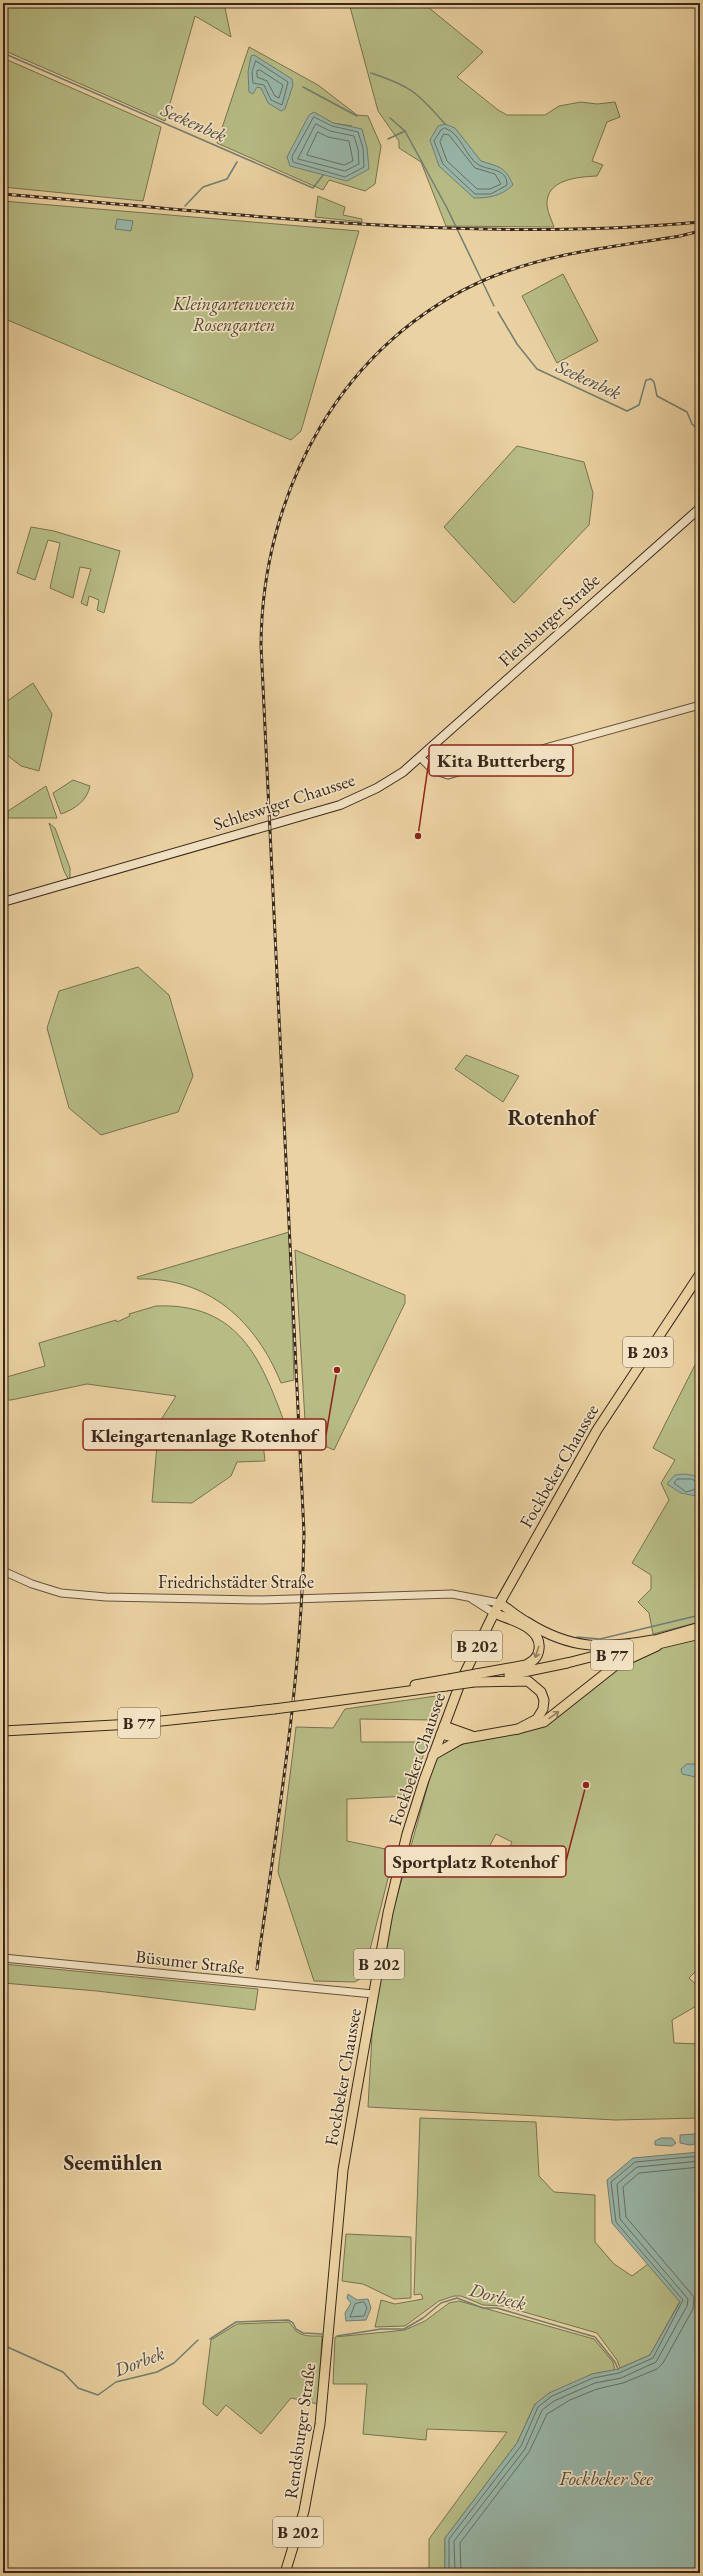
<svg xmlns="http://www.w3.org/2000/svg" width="703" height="2576" viewBox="0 0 703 2576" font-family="'EB Garamond',serif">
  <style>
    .green { fill: #b7bc85; stroke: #787250; fill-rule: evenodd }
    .water { fill: #98b7aa; stroke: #727e71 }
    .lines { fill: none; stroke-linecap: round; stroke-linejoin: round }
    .shore { stroke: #687062; stroke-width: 1 }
    .stream { stroke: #727e71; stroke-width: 1.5 }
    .tertiary-casing { stroke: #66523d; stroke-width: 9 }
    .secondary-casing { stroke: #39281b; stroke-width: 10 }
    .primary-casing { stroke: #39281b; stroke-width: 11 }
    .trunk-casing { stroke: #39281b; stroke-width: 11 }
    .tertiary { stroke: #f2e2c3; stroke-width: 7 }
    .secondary { stroke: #f2e2c3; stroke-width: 8 }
    .primary { stroke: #ebd2a2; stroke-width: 9 }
    .trunk { stroke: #ebd2a2; stroke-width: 9 }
    .rail-casing { stroke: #39281b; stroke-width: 3 }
    .rail { stroke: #f2e2c3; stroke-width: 1.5; stroke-dasharray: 4.5; stroke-linecap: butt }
    .primary-bridge-casing { stroke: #39281b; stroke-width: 11; stroke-linecap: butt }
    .primary-bridge { stroke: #ebd2a2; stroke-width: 9 }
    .oneway { stroke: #927d5e }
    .labels { text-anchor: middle; stroke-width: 3.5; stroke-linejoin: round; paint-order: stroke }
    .shield { fill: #f2e2c3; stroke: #70604d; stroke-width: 1 }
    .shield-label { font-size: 17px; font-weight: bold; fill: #39281b }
    .park-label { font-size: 18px; font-style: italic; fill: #524630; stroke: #f2e2c3 }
    .street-label { font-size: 18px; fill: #39281b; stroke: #f2e2c3 }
    .water-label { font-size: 19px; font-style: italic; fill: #514c3f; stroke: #f2e2c3 }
    .district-label { font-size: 22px; font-weight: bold; fill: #39281b; stroke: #f2e2c3 }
    .leader { fill: none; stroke: #8f2418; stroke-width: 1.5 }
    .callout-dot { fill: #8f2418; stroke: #f2e2c3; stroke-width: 1.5 }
    .callout { fill: #f2e2c3; stroke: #8f2418; stroke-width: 1.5 }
    .callout-label { font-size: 19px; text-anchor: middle; font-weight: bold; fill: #39281b }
  </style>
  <rect width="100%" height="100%" fill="#ebd2a2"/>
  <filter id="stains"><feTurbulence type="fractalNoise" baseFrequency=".005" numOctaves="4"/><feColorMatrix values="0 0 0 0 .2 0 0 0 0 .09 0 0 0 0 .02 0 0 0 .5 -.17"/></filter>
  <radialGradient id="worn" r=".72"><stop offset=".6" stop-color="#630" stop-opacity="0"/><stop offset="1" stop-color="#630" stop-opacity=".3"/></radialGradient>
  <!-- green -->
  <g class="green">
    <path d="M3,3h221l7,34 -36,-21 -30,105 -162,-71z"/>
    <path d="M349,3h74l60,49 -26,25 41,33 9,5h38l14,-9 22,-4 16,2 18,-2 5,15 -13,5 -15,39 11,4 -6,11c-19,1 -52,3 -50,30 1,7 5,15 7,21l-108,-1 -25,-64 -22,-14v-7l-21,-30z"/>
    <path d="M249,47l69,38 39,30 11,1 13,30 -6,38 -10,7 -36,-11 -6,10 -106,-47zM314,113l19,10 19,3 -65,31z"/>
    <path d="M3,58l158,69 -18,74 -140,-14z"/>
    <path d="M318,196l27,11 -2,8 19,4v3l-47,-5z"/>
    <path d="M3,201l356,30 -58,200 -10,9 -288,-122z"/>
    <path d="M563,274l35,67 -41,22 -35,-67z"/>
    <path d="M517,446l67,16 9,31 -4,32 -75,78 -70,-76z"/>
    <path d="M31,527l23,4 66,20 -16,62 -7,-3 2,-10 -10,-4 -2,10 -6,-3 10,-34 -11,-2 -7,31 -23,-10 10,-45 -12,-3 -13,40 -18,-7z"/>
    <path d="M33,683l19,31 -13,57 -18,-5 -18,-14v-48z"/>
    <path d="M73,780l17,6c-3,15 -15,23 -29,28l-8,-21z"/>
    <path d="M46,786l11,32h-49v-7z"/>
    <path d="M49,823l6,5 15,40v14l-6,-11z"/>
    <path d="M138,967l31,28 24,81 -15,36 -77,23 -32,-27 -22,-80 12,-37z"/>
    <path d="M466,1055l53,21 -16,26 -48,-33z"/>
    <path d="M289,1232l5,148 -13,3c-25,-62 -73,-106 -143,-104l-1,-2z"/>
    <path d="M295,1250l110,45v8l-71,147 -28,-12z"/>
    <path d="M156,1306c94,-4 110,70 138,142l-32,-14 3,27 -28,1 -6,14 -39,27 -40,-1 7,-79 17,-27 -89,-12 -76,16h-8v-22l42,-12 -6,-23 77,-23 1,2 13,-6 -1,-2z"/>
    <path d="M700,1355v267l-47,12 -4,-21 -11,-11 13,-13v-14l-19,-12 37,-63 -8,-17 14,-23 -22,-12z"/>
    <path d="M700,1639v335l-5,-2 -6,6 11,10v16l-28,16 2,23 26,1v74l-85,2 -247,-13 5,-89 19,-103 43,-156 32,-17 77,-19 21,-12 33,-31 28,-18 29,-13zM496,1834l16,8 -11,22 -16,-9z"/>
    <path d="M443,1695l-9,25 -74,-1 1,23h67l-19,54 -62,3v42l48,10 -32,126 -8,5 -41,-1 -36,-109 18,-145 37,1 12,-19z"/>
    <path d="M3,1964l255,25 -3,21 -158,-19 -94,-8z"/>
    <path d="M420,2118l116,4 3,54 15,16 41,3v47l19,22 18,12 16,-12 32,37 -30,54 -30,13 -3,-8 -20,-27 -94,-27 -20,-1 -22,-9h-7l-15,5 -34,25 -30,1 6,-27 14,4 28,-5 -2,-5 -7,1z"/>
    <path d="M346,2234l65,3v61l-17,1 -31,-15 -21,-3z"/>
    <path d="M459,2301l135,38 19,23 2,8 -23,4 -57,30 -18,39 -72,95v33l3,2h-19v-34l78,-107 -80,-3 -1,11 -63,-6 4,-50h-34l2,-47 70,-7 20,-9 24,-18z"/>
    <path d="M288,2322c4,2 5,6 8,9 7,6 17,5 26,5l-4,68 -27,-6 -30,36 -35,-29 -9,11 -14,-12 8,-64 26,-16z"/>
  </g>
  <!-- water -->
  <g class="water">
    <path d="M254,55l38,24 1,6 -8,24 -4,2 -13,-8 -7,-15 -4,-1 -4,7 -4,-2 -1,-20 3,-16z"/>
    <path d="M314,112l19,11 29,6 5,19 2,21 -22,12 -57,-15 -3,-9 22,-42z"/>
    <path d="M445,124l10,4 26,33c18,6 24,5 32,24 -12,11 -23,13 -39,13l-35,-32 -9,-26 8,-14z"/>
    <path d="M117,219l16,2 -2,10 -16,-2z"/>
    <path d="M685,1474l11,2c4,7 5,13 0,20l-15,-3 -14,-9 8,-9z"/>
    <path d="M687,1764h13v14l-18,-4 -1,-5z"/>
    <path d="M695,2134l4,2v7l-9,2 -10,-2v-8z"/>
    <path d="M661,2138h11l4,5 -4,3 -17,-1v-4z"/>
    <path d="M700,2152v421h-252l-3,-2v-33l72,-95 18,-39 14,-11 43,-19 26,-5 32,-14 30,-53 -68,-79 -5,-43 26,-22z"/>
    <path d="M348,2294l9,6 11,-1 3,9 -5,12 -20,1 -1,-8 6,-10 -4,-5z"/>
  </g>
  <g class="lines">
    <!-- shore -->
    <g class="shore">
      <path d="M256,61l32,21 -6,23 -11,-5 -7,-15 -11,-2 -1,-11z"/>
      <path d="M260,70l23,15 -4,13 -4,-2 -8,-15 -10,-4v-6z"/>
      <path d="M314,117l18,9 26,6 5,16 1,19 -19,10 -52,-15 -1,-5z"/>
      <path d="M316,124l14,7 24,5 4,13 1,15 -14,7 -47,-12z"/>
      <path d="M445,128c17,6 20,29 34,37 11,6 28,3 28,20l-16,9h-16l-32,-30 -9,-23 7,-11z"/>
      <path d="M318,132l10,5 21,4 4,20 -9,4 -37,-10z"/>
      <path d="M444,134l5,1 26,33 20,6 6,10 -11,5h-13l-30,-28 -7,-19z"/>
      <path d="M700,1484l-8,-5h-15l-3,4 12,9 14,-4"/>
      <path d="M364,2302l3,6 -3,8 -14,1 5,-13z"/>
      <path d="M449,2573v-34l72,-93 17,-39 14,-11 41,-18 26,-5 34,-15 30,-58 -67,-78 -5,-40 24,-20 65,-6"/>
      <path d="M455,2573l-1,-32 71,-92 17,-39 12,-9 41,-18 26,-5 35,-16 31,-56 1,-7 -68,-80 -3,-35 20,-17 63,-6"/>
      <path d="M461,2573l-1,-30 69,-91 18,-38 23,-14 27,-11 26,-6 34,-14 6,-6 30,-54 1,-12 -68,-80 -3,-30 16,-14 61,-6"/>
    </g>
    <!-- stream -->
    <g class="stream">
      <path d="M3,53l310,135 10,-13"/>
      <path d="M371,73c40,13 47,20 74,51"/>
      <path d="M303,87l54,29"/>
      <path d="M390,118l15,13"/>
      <path d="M388,139l17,-8 42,77 47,98"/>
      <path d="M185,206l18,-19 24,-8 10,-17"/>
      <path d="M498,312l19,32 20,25 90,42 12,-6 7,-25 5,-1 3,3 3,14 30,16 5,12 8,7"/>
      <path d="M577,1637l23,2 100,-24"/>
      <path d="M337,2336l44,-7h23l19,-11 18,-15 16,-5 26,10h14l98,29 20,25 3,7"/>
      <path d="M210,2339l26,-17 52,-2 5,3 3,6 7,4 19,1"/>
      <path d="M3,2345l60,27 15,16 20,7 18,-13 41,-10 17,-9 24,-23"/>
    </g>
    <!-- tertiary casing -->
    <g class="tertiary-casing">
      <g id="tertiary">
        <path d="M420,757l13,13 15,5 252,-70"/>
        <path d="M3,1571l29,13 29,9 45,4 155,3 191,-6 47,9"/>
        <path d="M472,1599l22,14"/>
        <path d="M3,1958l370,36"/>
      </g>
    </g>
    <!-- secondary casing -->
    <g class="secondary-casing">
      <path id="secondary" d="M3,902l337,-97 37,-17 26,-16 297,-264"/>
    </g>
    <!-- primary casing -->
    <g class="primary-casing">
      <g id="primary">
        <path d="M476,1674l50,-9c7,-4 12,-7 13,-16 3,-22 -29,-29 -45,-36"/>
        <path d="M509,1675l58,-12"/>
        <path d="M415,1685l34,-6"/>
        <path d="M305,1705l141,-19"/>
        <path d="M444,1726l28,10"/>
        <path d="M3,1731l130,-7 141,-15"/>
        <path d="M441,1734l21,5 56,-10 19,-10 6,-10 1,-9 -3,-8 -13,-11 -53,1"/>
        <path d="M433,1755l28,-16"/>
        <path d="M285,2573l19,-62 16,-87 23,-254 13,-76 32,-181 19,-79 17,-54 37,-99 33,-68 103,-183 103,-156"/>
      </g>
    </g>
    <!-- trunk casing -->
    <g class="trunk-casing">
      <g id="trunk">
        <path d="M499,1603c10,6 18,14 28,19 44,28 77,27 126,18"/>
        <path d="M648,1642l52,-15"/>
        <path d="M608,1656l92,-22"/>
        <path d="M567,1663l47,-12"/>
        <path d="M518,1729l26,-7 72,-57 41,-19"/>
      </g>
    </g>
    <!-- tertiary -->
    <use href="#tertiary" class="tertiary"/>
    <!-- secondary -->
    <use href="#secondary" class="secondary"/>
    <!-- primary -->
    <use href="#primary" class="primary"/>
    <!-- trunk -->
    <use href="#trunk" class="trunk"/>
    <!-- rail casing -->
    <g class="rail-casing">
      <g id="rail">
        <path d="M3,194c232,19 465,50 697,28"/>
        <path d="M257,1969c20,-145 45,-290 47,-436l-43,-888c1,-154 81,-305 228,-367 64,-26 124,-31 191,-42l20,-5"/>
      </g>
    </g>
    <!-- rail -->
    <use href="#rail" class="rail"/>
    <!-- primary-bridge casing -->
    <g class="primary-bridge-casing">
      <g id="primary-bridge">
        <path d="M449,1679l27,-5"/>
        <path d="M446,1686l28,-4"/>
        <path d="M274,1709l31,-4"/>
      </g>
    </g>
    <!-- primary-bridge -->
    <use href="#primary-bridge" class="primary-bridge"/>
  </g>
  <!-- one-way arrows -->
  <defs><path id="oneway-shaft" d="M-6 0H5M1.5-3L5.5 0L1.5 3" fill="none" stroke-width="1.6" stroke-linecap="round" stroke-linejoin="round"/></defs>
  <g class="oneway">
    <use href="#oneway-shaft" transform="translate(537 1652) rotate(108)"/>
    <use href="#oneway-shaft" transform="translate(554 1715) rotate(-35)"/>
  </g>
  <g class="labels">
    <!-- shield labels -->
    <g class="shield">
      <rect x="623" y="1337" width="50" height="30" rx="3"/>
      <rect x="452" y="1631" width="50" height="30" rx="3"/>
      <rect x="591" y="1640" width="42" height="30" rx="3"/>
      <rect x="118" y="1708" width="42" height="30" rx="3"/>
      <rect x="354" y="1949" width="50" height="30" rx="3"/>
      <rect x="273" y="2517" width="50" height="30" rx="3"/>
    </g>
    <g class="shield-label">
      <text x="648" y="1358">B 203</text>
      <text x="477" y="1652">B 202</text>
      <text x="612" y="1661">B 77</text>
      <text x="139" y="1729">B 77</text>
      <text x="379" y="1970">B 202</text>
      <text x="298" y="2538">B 202</text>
    </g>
    <!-- park labels -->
    <g class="park-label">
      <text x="234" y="310">Kleingartenverein<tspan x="234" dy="21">Rosengarten</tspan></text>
    </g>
    <!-- street labels -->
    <g class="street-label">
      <text transform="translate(549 620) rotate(-42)" y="6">Flensburger Straße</text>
      <text transform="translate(284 802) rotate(-18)" y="6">Schleswiger Chaussee</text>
      <text transform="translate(559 1466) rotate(-60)" y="6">Fockbeker Chaussee</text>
      <text x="236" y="1588">Friedrichstädter Straße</text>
      <text transform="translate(417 1759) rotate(-71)" y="6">Fockbeker Chaussee</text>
      <text transform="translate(190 1962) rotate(6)" y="6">Büsumer Straße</text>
      <text transform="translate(343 2077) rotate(-80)" y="6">Fockbeker Chaussee</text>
      <text transform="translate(300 2431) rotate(-82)" y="6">Rendsburger Straße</text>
    </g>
    <!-- water labels -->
    <g class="water-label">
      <text transform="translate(194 122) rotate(24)" y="7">Seekenbek</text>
      <text transform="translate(589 379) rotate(25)" y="7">Seekenbek</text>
      <text transform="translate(498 2296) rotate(15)" y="7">Dorbeck</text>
      <text transform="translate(139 2361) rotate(-21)" y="7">Dorbek</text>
      <text x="606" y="2485">Fockbeker See</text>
    </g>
    <!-- district labels -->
    <g class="district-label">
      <text x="552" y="1125">Rotenhof</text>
      <text x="113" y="2170">Seemühlen</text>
    </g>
  </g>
  <!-- callouts -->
  <path class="leader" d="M418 836L429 760M337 1370L326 1435M586 1785L566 1861"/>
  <g class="callout-dot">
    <circle cx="418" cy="836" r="4"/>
    <circle cx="337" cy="1370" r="4"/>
    <circle cx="586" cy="1785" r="4"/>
  </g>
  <g class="callout">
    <rect x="429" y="745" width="144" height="31" rx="4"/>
    <rect x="83" y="1419" width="243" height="31" rx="4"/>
    <rect x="385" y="1846" width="181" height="31" rx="4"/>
  </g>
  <g class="callout-label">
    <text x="501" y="767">Kita Butterberg</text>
    <text x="204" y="1442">Kleingartenanlage Rotenhof</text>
    <text x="475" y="1868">Sportplatz Rotenhof</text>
  </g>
  <!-- margin -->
  <rect width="703" height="2576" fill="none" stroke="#ebd2a2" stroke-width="16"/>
  <rect x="4" y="4" width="695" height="2568" fill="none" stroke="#39281b" stroke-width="2"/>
  <rect x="8" y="8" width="687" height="2560" fill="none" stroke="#39281b"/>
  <rect width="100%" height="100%" filter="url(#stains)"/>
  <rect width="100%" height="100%" fill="url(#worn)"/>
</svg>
